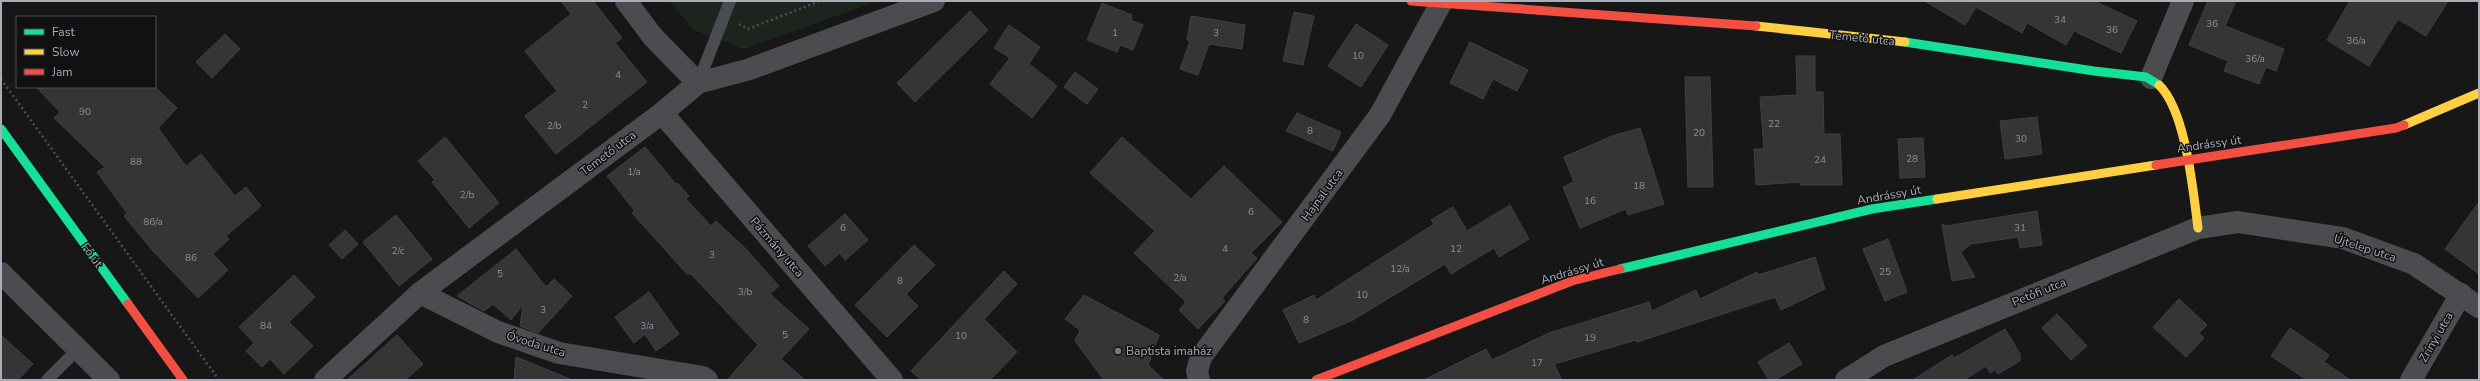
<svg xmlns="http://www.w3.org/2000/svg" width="2480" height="381" viewBox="0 0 2480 381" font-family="'Nunito Sans',sans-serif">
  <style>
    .green { fill: #1d241e }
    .building { fill: #353536; stroke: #3f4043 }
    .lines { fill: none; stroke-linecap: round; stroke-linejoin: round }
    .path { stroke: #4d4e52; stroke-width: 2.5; stroke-dasharray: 2 3; stroke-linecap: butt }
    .lane { stroke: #4b4c50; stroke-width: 12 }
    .street { stroke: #4b4c50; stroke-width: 22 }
    .fast { stroke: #16e098; stroke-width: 9 }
    .slow { stroke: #ffcf43; stroke-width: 9 }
    .jam { stroke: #f24e42; stroke-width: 9 }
    .poi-dot { fill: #757880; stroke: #111113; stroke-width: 1.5 }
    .labels { text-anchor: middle; stroke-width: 3; stroke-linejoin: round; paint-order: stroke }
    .number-label { font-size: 10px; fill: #8b8f98 }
    .street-label { font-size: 12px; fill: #a8adb8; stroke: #111113 }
    .poi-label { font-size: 12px; fill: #a8adb8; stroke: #111113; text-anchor: start }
  </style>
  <rect width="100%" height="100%" fill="#171717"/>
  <!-- green -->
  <path class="green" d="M670,1h208l-134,48 -51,-19z"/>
  <!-- building -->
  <g class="building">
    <path d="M561,1h32l29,37 -7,5 32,39 -91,72 -31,-38 32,-25 -32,-40 46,-37z"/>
    <path d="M1925,1h169l43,20 -16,32 -47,-22 -8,14 -39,-22 -5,10 -46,-26 -11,18z"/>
    <path d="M2208,1h28l-11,25 59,23 -8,22 -10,-4 -7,17 -35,-13 4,-10 -39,-16z"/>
    <path d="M2350,1h98l-22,35 -28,-17 -29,47 -42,-26z"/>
    <path d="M1102,3l30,12 -1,5 12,5 -10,25 -13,-5 -3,7 -30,-12z"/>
    <path d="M970,11l18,19 -73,72 -18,-19z"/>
    <path d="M1294,12l20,4 -11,49 -20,-4z"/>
    <path d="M1191,16l54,9 -3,24 -33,-5 -11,31 -18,-6 10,-28 -3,-1z"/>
    <path d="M1356,24l32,21 -27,42 -33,-21z"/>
    <path d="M1009,25l31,22 -11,17 28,22 -25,32 -42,-34 20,-26 -16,-10z"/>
    <path d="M225,34l15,15 -28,29 -16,-16z"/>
    <path d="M1470,42l58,28 -11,21 -24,-12 -10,20 -33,-16z"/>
    <path d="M1796,56h19v36h8l1,42h16l2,51h-42v-3l-44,3 -2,-36h10l-4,-52 37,-2z"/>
    <path d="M1075,72l23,17 -11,15 -23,-17z"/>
    <path d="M1685,77h25l3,110h-25z"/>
    <path d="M36,87h119l22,21 -19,20 28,38 15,-12 34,42 11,-9 15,19 -35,30 3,3 -16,15 15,16 -30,28 -46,-48 -28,-34 3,-3 -30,-41 8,-5 -51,-49 6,-6z"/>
    <path d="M1297,113l44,19 -8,19 -47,-20z"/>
    <path d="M2037,117l5,37 -37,5 -5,-38z"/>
    <path d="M1640,128l24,76 -36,11 -2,-6 -46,19 -17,-41 11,-5 -10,-25 48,-21z"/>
    <path d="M445,137l54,66 -30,25 -37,-46 3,-2 -17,-19z"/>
    <path d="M1122,137l69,62 33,-33 58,56 -31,31 6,5 -35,40 3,3 -27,28 -19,-19 7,-8 -52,-49 21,-22 -65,-58z"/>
    <path d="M1923,138l2,39 -25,1 -2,-39z"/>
    <path d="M645,147l31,37 1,-1 12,13 -3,3 25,27 5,-5 29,27 34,38 -9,8 39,35 -28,30 24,21h-78l31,-35 -68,-72 -2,2 -56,-62 3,-2 -28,-35z"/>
    <path d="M2479,202v72l-34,-25z"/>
    <path d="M1510,205l19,34 -30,18 -5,-9 -43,26 -6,-10 -92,56 -54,23 -16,-33 31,-15 2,5 118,-76 -3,-4 22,-13 14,24z"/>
    <path d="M2037,211l5,34 -22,3 -2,-11 -47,7 -10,8 14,25 -23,4 -10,-57 4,2z"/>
    <path d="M845,214l23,26 -23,20 -5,-7 -15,13 -17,-20z"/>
    <path d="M396,215l36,44 -33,27 -36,-44z"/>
    <path d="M345,230l13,14 -16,15 -13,-14z"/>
    <path d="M1888,239l19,53 -22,9 -22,-52z"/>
    <path d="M914,245l21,20 -29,29 12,12 -31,31 -32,-32z"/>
    <path d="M516,249l30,38 8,-8 18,17 -34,37 -18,-7 3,-21 -12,15 -18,-16 -9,7 -27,-15z"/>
    <path d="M1815,257l10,32 -44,21 -6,-13 -138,45 -1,-2 -82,24 8,16h-138l62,-31 6,11 57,-27 100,-31 3,9 44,-21 4,9 57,-27 1,3z"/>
    <path d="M1004,271l13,13 -33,35 33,33 -27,28h-69l-10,-9z"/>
    <path d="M294,275l21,22 -26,25 24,24 -29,28 -14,-15 -8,8 -16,-16 8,-8 -15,-16z"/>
    <path d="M649,292l30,42 -23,17 -11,-17 -11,9 -19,-26z"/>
    <path d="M1084,295l75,40 -11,30 16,15h-60l-29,-39 5,-11 -15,-11z"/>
    <path d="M2179,299l28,26 -8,8 5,5 -18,19 -33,-30z"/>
    <path d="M2057,314l30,32 -16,14 -29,-32z"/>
    <path d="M2290,328l39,27 -5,7 26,18h-43l-36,-24z"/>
    <path d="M2005,329l15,25v7l-22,13 -3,-4 -5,3 -4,-7 -22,14h-51l39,-25 2,3z"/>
    <path d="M1,335l32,29 -15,16h-17z"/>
    <path d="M397,335l26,29 -18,16h-58z"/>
    <path d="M1789,343l13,21 -27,16h-6l-11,-18z"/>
    <path d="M516,357l54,22v1h-56z"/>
  </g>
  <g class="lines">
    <!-- path -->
    <g class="path">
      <path d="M739,24l9,5 72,-28"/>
      <path d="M1,79l218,301"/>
    </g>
    <!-- lane -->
    <g class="lane">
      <path d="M698,83l32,-82"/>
      <path d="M47,380l31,-31"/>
    </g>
    <!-- street -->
    <g class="street">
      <path d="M626,1l27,36 45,46"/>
      <path d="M2151,78l32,-77"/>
      <path d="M662,113l230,267"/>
      <path d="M1,273l108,107"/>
      <path d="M420,293l78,39 61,21 144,24 4,3"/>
      <path d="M325,380l95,-87 242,-180 36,-30 52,-14 184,-68"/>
      <path d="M1199,380l-2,-9 4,-14 179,-242 61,-112"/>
      <path d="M1846,380l38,-24 314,-128 40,-6 105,16 71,26 65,43"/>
      <path d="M2411,380l50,-86"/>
    </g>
    <!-- fast -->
    <g class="fast">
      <path d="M1905,42l189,29 52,6 13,8"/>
      <path d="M1,129l127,175"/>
      <path d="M1620,269l252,-60 65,-10"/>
    </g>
    <!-- slow -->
    <g class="slow">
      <path d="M1756,26l149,16"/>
      <path d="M2159,85c27,26 34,106 39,143"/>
      <path d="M2404,125l75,-32"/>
      <path d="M1937,199l219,-34"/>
    </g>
    <!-- jam -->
    <g class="jam">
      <path d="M1411,1l345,25"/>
      <path d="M2156,165l240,-37 8,-3"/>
      <path d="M128,304l55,76"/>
      <path d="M1316,380l256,-99 48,-12"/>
    </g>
  </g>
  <!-- markers -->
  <circle class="poi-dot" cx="1118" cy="351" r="4"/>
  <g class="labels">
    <!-- number labels -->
    <g class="number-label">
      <text x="2060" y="23">34</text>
      <text x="2212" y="27">36</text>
      <text x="2112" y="33">36</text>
      <text x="1115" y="36">1</text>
      <text x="1216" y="36">3</text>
      <text x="2356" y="44">36/a</text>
      <text x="1358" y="59">10</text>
      <text x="2255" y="62">36/a</text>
      <text x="618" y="78">4</text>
      <text x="585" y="108">2</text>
      <text x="85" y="115">90</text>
      <text x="1774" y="127">22</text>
      <text x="554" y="129">2/b</text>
      <text x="1310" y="134">8</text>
      <text x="1699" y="136">20</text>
      <text x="2021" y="142">30</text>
      <text x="1912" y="162">28</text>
      <text x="1820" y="163">24</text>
      <text x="136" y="165">88</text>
      <text x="634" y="175">1/a</text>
      <text x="1639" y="189">18</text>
      <text x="467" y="198">2/b</text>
      <text x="1590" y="204">16</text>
      <text x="1251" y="215">6</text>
      <text x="153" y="225">86/a</text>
      <text x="843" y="231">6</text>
      <text x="2020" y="231">31</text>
      <text x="1225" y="252">4</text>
      <text x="1456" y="252">12</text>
      <text x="398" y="254">2/c</text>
      <text x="712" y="258">3</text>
      <text x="191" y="261">86</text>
      <text x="1400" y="272">12/a</text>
      <text x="1885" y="275">25</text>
      <text x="500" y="277">5</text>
      <text x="1180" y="281">2/a</text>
      <text x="900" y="284">8</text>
      <text x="745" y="295">3/b</text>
      <text x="1362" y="298">10</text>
      <text x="543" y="313">3</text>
      <text x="1306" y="323">8</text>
      <text x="266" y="329">84</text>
      <text x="647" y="329">3/a</text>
      <text x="785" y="338">5</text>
      <text x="961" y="339">10</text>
      <text x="1590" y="341">19</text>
      <text x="1537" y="366">17</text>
    </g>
    <!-- street labels -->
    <g class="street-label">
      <text transform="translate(1862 38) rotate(6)" y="4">Temető utca</text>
      <text transform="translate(2209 144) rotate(-8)" y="4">Andrássy út</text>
      <text transform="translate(608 153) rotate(-37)" y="4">Temető utca</text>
      <text transform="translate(1322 195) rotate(-54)" y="4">Hajnal utca</text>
      <text transform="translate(1889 195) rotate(-10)" y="4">Andrássy út</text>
      <text transform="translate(777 247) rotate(49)" y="4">Pázmány utca</text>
      <text transform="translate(2365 248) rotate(18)" y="4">Újtelep utca</text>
      <text transform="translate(92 255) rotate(54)" y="4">Fő út</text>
      <text transform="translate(1572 271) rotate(-17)" y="4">Andrássy út</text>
      <text transform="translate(2039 292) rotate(-22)" y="4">Petőfi utca</text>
      <text transform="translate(2436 337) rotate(-60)" y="4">Zrínyi utca</text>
      <text transform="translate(536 344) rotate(17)" y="4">Óvoda utca</text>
    </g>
    <!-- poi labels -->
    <g class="poi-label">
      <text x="1126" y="355">Baptista imaház</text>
    </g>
  </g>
  <!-- border -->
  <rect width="2480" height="381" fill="none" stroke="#a8adb8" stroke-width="4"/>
  <!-- legend -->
  <rect x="16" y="16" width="140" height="72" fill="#111113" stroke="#4d4f55"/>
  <rect x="24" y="29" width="20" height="6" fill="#16e098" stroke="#4d4f55"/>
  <text x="52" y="36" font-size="12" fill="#a8adb8">Fast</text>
  <rect x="24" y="49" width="20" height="6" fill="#ffcf43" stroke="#4d4f55"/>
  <text x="52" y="56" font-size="12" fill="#a8adb8">Slow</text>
  <rect x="24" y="69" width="20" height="6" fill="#f24e42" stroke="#4d4f55"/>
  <text x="52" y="76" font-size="12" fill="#a8adb8">Jam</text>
</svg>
